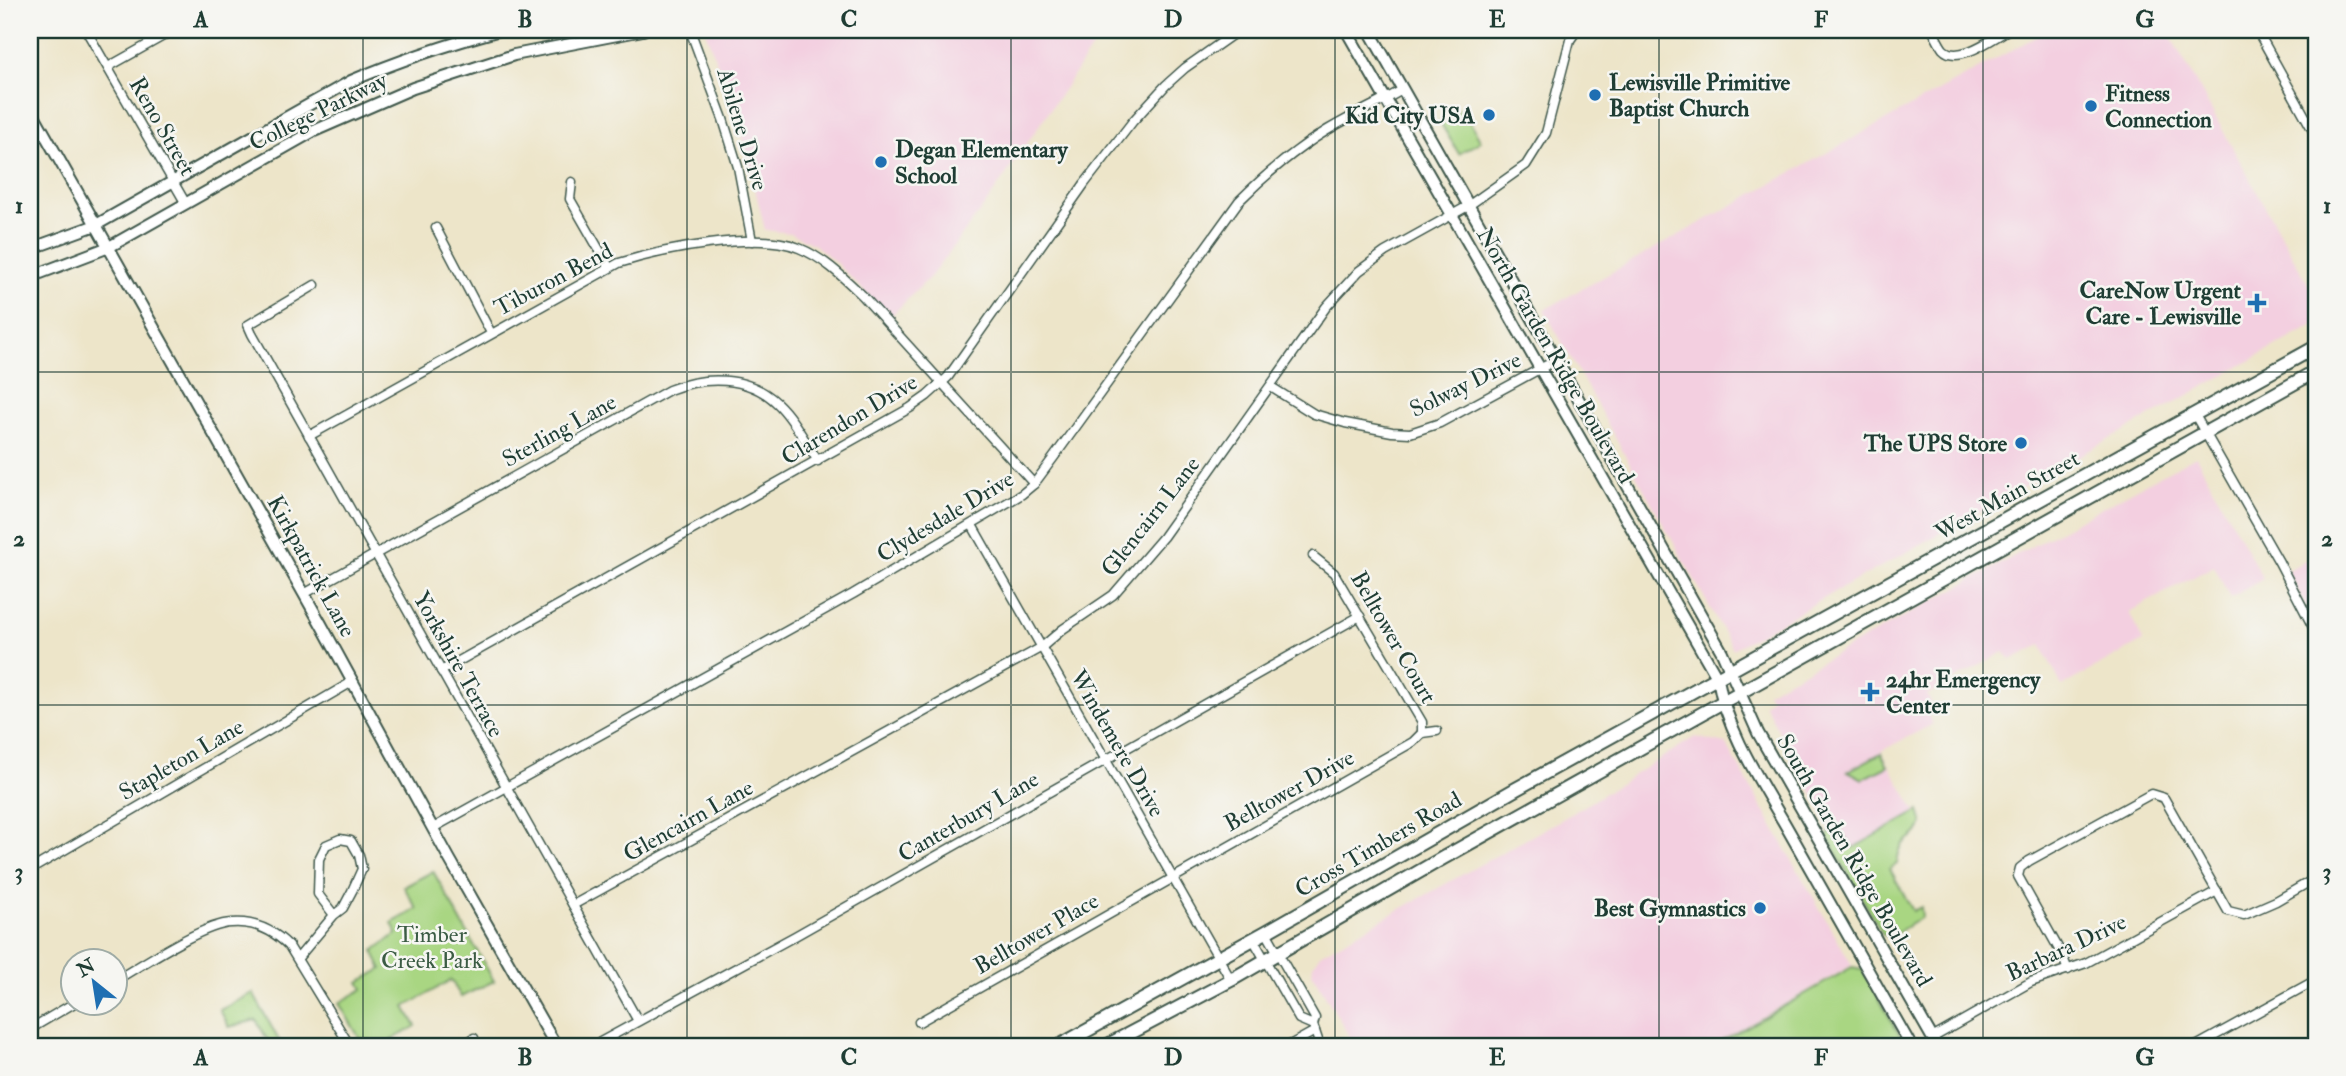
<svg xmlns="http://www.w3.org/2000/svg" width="2346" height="1076" viewBox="0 0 2346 1076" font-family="'IM FELL Double Pica',serif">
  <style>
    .built { fill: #f3cfe0 }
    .green { fill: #a9d682; stroke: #648a5b; stroke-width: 2 }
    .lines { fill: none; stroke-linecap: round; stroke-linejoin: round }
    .street-casing { stroke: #3e564a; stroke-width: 11 }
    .secondary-casing { stroke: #3e564a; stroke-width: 14 }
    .primary-casing { stroke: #3e564a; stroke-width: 16 }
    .street { stroke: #fff; stroke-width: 8 }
    .secondary { stroke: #fff; stroke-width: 10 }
    .primary { stroke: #fff; stroke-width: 12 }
    .grid { fill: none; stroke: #1f3d34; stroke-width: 2; stroke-opacity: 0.55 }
    .poi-dot { fill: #1f6fb2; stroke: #f6f6f2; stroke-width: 2.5 }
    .labels { text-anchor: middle; stroke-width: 5; stroke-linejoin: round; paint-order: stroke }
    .poi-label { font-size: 23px; font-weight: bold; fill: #1f3d34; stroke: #f6f6f2; text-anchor: start }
    .street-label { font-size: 23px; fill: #1f3d34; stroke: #f6f6f2 }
    .park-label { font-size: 23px; fill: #3b5c44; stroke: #f6f6f2 }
    .neatline { fill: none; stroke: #1f3d34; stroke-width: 2.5 }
    .grid-label { font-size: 23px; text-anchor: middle; font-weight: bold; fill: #1f3d34 }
  </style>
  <rect width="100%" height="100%" fill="#f6f6f2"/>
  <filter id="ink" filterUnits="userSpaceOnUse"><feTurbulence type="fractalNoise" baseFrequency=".0143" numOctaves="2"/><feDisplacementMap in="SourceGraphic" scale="14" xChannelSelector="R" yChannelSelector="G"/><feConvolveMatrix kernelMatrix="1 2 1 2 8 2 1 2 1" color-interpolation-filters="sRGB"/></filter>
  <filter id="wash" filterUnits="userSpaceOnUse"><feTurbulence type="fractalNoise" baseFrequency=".00686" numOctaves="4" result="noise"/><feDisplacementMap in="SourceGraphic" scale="28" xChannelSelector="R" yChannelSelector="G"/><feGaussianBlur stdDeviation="1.57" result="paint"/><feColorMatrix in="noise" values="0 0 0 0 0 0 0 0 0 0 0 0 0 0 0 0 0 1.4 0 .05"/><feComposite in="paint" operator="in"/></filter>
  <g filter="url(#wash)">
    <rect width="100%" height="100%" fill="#ede5c9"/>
    <!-- built -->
    <g class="built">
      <path d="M705,30h399l-116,171 -57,75 -41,41 -54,-54 -21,-18 -25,-12 -25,-3 -26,-107z"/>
      <path d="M2048,30h119l149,268v26l-583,325 -189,-339z"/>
      <path d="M2196,456l67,123 -33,19 -16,-32 -85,46 14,29 -81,45 -21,-41 -30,15 -7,-8 -77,43 8,14 -8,5 6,10 -52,27 36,62 -75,42 -20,-44 -58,-107 7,-5 -4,-7z"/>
      <path d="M2316,554v70l-29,-53z"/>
      <path d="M1695,737l31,7 126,221 -140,81h-265l-9,-10 -14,10h-69l-43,-73 1,-8 7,-11 253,-141z"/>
    </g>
    <!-- green -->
    <g class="green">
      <path d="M1462,109l19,32 -22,13 -19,-32z"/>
      <path d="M1881,753l7,13 -25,13 -15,-8z"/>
      <path d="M1919,811l4,13c-10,20 -23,10 -26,40l-7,5 23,42 8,-4 1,10 -30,19 -9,-1 -56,-98 3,-5 13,-4 -6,5 3,8 6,-3 7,10z"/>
      <path d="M433,871l61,110 -33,16 -10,-17 -46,27 11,19 -35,20h-17l-25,-43 24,-14 -4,-7 23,-13 -9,-18 24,-17 -5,-11 25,-14 -13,-22z"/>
      <path d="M1852,967l10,2 44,77h-21l-2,-3 -6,3h-163z"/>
      <path d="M253,993l29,53h-11l-15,-26 -27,7 -9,-17z"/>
    </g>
  </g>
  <g filter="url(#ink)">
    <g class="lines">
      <!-- street casing -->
      <g class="street-casing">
        <g id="street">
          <path d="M86,30l100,174"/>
          <path d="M690,30l33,89 15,48 14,74"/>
          <path d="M1932,30c4,6 7,14 11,19 15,16 50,-11 65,-19"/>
          <path d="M2257,30l59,106"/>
          <path d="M1372,36l12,-6"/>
          <path d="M2260,36l12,-6"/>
          <path d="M108,67l66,-37"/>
          <path d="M572,182l-2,17 39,68"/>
          <path d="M436,228l55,105"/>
          <path d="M315,285l-67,40 4,9 386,687"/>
          <path d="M1271,387l43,27 31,9 47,9 18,1 30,-10 116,-63"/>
          <path d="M2195,415l84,147 37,71"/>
          <path d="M309,436l310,-173c42,-13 138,-33 180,-15 25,10 44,29 64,48l171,188"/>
          <path d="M972,525l259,455"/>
          <path d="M1313,556l21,17 88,149v11"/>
          <path d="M304,594l365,-204c35,-14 79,-15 108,13 17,16 28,39 41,58"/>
          <path d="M441,671l469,-263 17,-12 21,-19 137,-194 48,-62 33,-36 19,-17 54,-38"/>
          <path d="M1422,733l15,-2"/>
          <path d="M433,828l420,-234 169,-100 12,-10 20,-27 185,-256c33,-33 69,-62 110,-83 18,-10 36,-18 53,-28"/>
          <path d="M30,870l322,-188"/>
          <path d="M573,905l469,-258 21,-18 50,-34 50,-58 163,-230 33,-36 26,-19 83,-46 58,-41 20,-32 24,-93 7,-10"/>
          <path d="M1266,932l49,86 -2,7 7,21"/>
          <path d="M1253,939l46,80 14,6"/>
          <path d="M298,958l36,-43 9,-7 9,-17 10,-22 -3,-14 -8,-14 -11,-2 -14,6 -7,14 -1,35 16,21"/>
          <path d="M2068,970l-7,-17 -43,-77 2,-8 9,-7 122,-67 13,4 64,113 16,4 32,-14 40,-23"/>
          <path d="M116,980c26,-15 87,-56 115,-57 24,-2 42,7 58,23l61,100"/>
          <path d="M919,1022l494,-280 9,-9"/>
          <path d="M30,1029l46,-27"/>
          <path d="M30,1035l6,11"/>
          <path d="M1932,1038l99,-56 55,-19 131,-72"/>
          <path d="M463,1046l11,-8"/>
          <path d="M593,1046l202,-110 565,-320"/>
          <path d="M1288,1046l27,-15"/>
          <path d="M2196,1046l120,-66"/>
        </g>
      </g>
      <!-- secondary casing -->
      <g class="secondary-casing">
        <g id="secondary">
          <path d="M1346,30l372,649c9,54 45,106 72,154 40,71 81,142 121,213"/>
          <path d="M1369,30l353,622 36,81 179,313"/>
          <path d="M30,108l291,516 128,234 107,188"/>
          <path d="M30,249l66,-24 255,-144c49,-21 98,-37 149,-51"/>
          <path d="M30,277l79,-30 205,-116 99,-43 101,-33 129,-25"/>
        </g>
      </g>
      <!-- primary casing -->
      <g class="primary-casing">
        <g id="primary">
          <path d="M1059,1046l207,-114 250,-143 800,-442"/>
          <path d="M1106,1046l125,-66 212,-122 873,-487"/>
        </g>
      </g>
      <!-- street -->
      <use href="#street" class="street"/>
      <!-- secondary -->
      <use href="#secondary" class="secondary"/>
      <!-- primary -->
      <use href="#primary" class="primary"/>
    </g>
  </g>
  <!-- grid -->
  <path class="grid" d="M363,30v1016M687,30v1016M1011,30v1016M1335,30v1016M1659,30v1016M1983,30v1016M30,372h2286M30,705h2286"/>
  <!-- markers -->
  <g class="poi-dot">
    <circle cx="1595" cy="95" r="7"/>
    <circle cx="2091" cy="106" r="7"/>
    <circle cx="1489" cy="115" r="7"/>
    <circle cx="881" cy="162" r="7"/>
    <path d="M2253.5 292.5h7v7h7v7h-7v7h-7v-7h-7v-7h7z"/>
    <circle cx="2021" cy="443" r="7"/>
    <path d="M1866.5 681.5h7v7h7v7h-7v7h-7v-7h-7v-7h7z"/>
    <circle cx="1760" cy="908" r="7"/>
  </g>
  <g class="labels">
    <!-- poi labels -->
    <g class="poi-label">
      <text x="1609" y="90">Lewisville Primitive<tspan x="1609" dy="26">Baptist Church</tspan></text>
      <text x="2105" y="101">Fitness<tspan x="2105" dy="26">Connection</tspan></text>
      <text x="1475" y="123" text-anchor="end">Kid City USA</text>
      <text x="895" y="157">Degan Elementary<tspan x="895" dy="26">School</tspan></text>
      <text x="2241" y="298" text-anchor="end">CareNow Urgent<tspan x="2241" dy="26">Care - Lewisville</tspan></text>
      <text x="2007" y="451" text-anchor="end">The UPS Store</text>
      <text x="1886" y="687">24hr Emergency<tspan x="1886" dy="26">Center</tspan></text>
      <text x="1746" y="916" text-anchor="end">Best Gymnastics</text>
    </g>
    <!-- street labels -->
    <g class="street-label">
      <text transform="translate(318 111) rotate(-26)" y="8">College Parkway</text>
      <text transform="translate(163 126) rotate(60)" y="8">Reno Street</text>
      <text transform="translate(743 129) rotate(73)" y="8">Abilene Drive</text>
      <text transform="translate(553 279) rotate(-28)" y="8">Tiburon Bend</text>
      <text transform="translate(1556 355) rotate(60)" y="8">North Garden Ridge Boulevard</text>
      <text transform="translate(1465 384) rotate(-26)" y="8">Solway Drive</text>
      <text transform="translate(849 419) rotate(-31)" y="8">Clarendon Drive</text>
      <text transform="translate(559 430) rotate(-29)" y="8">Sterling Lane</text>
      <text transform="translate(2007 495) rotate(-29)" y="8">West Main Street</text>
      <text transform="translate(945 516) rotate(-31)" y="8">Clydesdale Drive</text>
      <text transform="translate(1150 516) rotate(-52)" y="8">Glencairn Lane</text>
      <text transform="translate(312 566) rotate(61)" y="8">Kirkpatrick Lane</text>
      <text transform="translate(1394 637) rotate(60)" y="8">Belltower Court</text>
      <text transform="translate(459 664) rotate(61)" y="8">Yorkshire Terrace</text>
      <text transform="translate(1118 743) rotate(60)" y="8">Windemere Drive</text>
      <text transform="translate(181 759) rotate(-30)" y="8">Stapleton Lane</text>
      <text transform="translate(1289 790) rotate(-29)" y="8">Belltower Drive</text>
      <text transform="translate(968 816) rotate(-30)" y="8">Canterbury Lane</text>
      <text transform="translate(688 820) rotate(-29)" y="8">Glencairn Lane</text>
      <text transform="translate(1378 844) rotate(-30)" y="8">Cross Timbers Road</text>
      <text transform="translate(1855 860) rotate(60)" y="8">South Garden Ridge Boulevard</text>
      <text transform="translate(1036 933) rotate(-30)" y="8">Belltower Place</text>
      <text transform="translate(2066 947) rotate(-25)" y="8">Barbara Drive</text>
    </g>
    <!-- park labels -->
    <g class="park-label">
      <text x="432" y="942">Timber<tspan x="432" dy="26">Creek Park</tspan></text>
    </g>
  </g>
  <!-- margin -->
  <rect width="2346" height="1076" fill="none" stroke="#f6f6f2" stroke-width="77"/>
  <!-- north arrow -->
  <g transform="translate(94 982) rotate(330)"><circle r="33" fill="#f6f6f2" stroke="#a0aca6" stroke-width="2"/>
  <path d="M0-5L12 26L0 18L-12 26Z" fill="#1f6fb2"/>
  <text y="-10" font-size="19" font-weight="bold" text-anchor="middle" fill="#1f3d34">N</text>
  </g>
  <rect x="38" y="38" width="2270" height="1000" class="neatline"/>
  <g class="grid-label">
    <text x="201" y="27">A</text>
    <text x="525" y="27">B</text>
    <text x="849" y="27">C</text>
    <text x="1173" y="27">D</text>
    <text x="1497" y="27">E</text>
    <text x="1821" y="27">F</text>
    <text x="2145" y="27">G</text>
    <text x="19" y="213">1</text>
    <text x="2327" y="213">1</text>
    <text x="19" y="546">2</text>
    <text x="2327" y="546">2</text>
    <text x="19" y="879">3</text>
    <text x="2327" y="879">3</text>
    <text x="201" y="1065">A</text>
    <text x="525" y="1065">B</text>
    <text x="849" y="1065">C</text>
    <text x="1173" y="1065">D</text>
    <text x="1497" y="1065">E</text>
    <text x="1821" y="1065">F</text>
    <text x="2145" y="1065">G</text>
  </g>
</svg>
